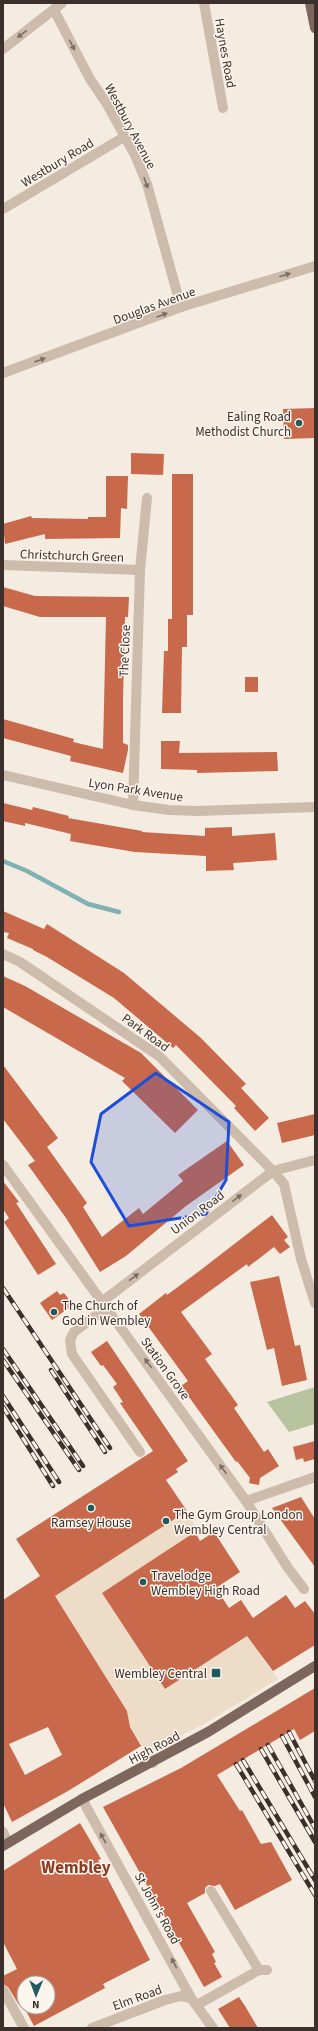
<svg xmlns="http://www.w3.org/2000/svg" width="318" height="2031" viewBox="0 0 318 2031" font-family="'Source Sans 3',sans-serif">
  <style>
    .green { fill: #b8c4a0 }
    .plaza { fill: #ecdcc8 }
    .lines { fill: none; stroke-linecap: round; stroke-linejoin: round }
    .stream { stroke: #7fb0b2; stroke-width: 4.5 }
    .building { fill: #c8694b; fill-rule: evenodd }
    .minor { stroke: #cdbbac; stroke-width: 10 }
    .major { stroke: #7d675c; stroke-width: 10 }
    .rail-casing { stroke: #3b302b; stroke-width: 4.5 }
    .rail { stroke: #fbf5ee; stroke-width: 3; stroke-dasharray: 9; stroke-linecap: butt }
    .oneway { fill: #7d6f65 }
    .marked { fill: #1d4ed8; fill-opacity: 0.2; stroke: #1d4ed8; stroke-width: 3; stroke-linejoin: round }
    .poi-dot { fill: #1f5a5e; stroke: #fbf5ee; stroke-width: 1.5 }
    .labels { text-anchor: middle; stroke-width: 3; stroke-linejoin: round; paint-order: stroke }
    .street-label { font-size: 13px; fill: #3b302b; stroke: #fbf5ee }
    .poi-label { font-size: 13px; fill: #3b302b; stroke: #fbf5ee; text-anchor: start }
    .district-label { font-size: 17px; font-weight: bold; fill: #8c3b22; stroke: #fbf5ee }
  </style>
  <rect width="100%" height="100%" fill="#f4ebe1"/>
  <!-- green -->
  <path class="green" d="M315,1387v37l-26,8 -22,-30z"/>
  <!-- plaza -->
  <path class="plaza" d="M187,1511l11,19 -96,63 63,96 82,-53 31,43 -74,45 -56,28 -7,-6 -11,-19 -3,-16 -73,-115z"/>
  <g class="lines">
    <!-- stream -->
    <path class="stream" d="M3,861l24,10 61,33 31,8"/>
  </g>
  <!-- building -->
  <g class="building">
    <path d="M315,408v30l-31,1 -1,-30z"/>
    <path d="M131,453l33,1 -1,21 -32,-1z"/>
    <path d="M172,474h21v141h-6v32h-5l-1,66h-19l2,-62h4v-32h4z"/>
    <path d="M106,476h22l-1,33 -6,-1 -1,30 -75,1v-5l-40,10 -2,-20 28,-8 1,2 56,1v-2h18z"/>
    <path d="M3,587l32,9 94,1 -1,20h-3l-2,83v43l5,2v5l-5,23 -53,-12 1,-5 -68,-18v-19l71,20 -1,3 30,7 3,-132h-66l-37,-11z"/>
    <rect x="245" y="677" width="13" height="15"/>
    <path d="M161,741h19l-1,12 98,-1 1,19 -81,2v-3l-36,-1z"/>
    <path d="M3,803l29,7 1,-3 36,9 -1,2 74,13v1l63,4v-8l27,-1v9l43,-3 2,27 -44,3 1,7 -28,1v-15l-71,-4 -54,-9 -11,-2 1,-7 -46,-11v3l-22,-5z"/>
    <path d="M3,911l41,18 3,-5 77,49 77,65 45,46 -5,4 28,30 -14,13 -21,-23 2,-2 -60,-61 -3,3 -59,-50 -67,-41 -14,-7v-1l-26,-11 2,-5 -6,-1z"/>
    <path d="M3,976l22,10 116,67 57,57 -23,23 -53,-52 3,-3 -122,-71z"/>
    <path d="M3,1065l55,73 -11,9 40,56 -4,4 19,30 37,-29 4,6 40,-33 -5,-6 49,-34 17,24 -58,41 -60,50 -26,16 -34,-54 -38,-53 7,-4 -32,-42z"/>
    <path d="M315,1114v21l-33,8 -5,-20z"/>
    <path d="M3,1181l16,21 -3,1 40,61 -18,11 -34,-53 5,-4 -6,-9z"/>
    <path d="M272,1215l16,22 -4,3 6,7 -10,7 -6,-7 -26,20 -1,-3 -66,48 31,42 -7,5 33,46 -4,3 30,44 4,-3 11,17 -19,12 -1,7 -10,-2 1,-5 -13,-17 -1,1 -55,-76 7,-5 -49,-67 27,-21 1,2 31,-23z"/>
    <path d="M279,1276l16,70 5,-1 7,35 -25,6 -8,-38 -7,2 -17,-68z"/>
    <path d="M57,1291l3,4 4,-2 9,12 -21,15 -12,-17z"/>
    <path d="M107,1341l81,120 -12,8 2,3 -12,8 21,31 -132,85 72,115 3,16 11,19 -73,45 -56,31 -9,-19v-203l37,-24 -24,-37 137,-88 -33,-48 3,-1 -10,-15 4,-3 -14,-19 -2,1 -10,-14zM48,1727l14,28 -37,20 -16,-31z"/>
    <path d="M315,1441v18l-11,3 -1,-4 -7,2 -3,-13z"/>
    <path d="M301,1497l14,22v48l-43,-59z"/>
    <path d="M195,1532l5,9 14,-9 26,40 -24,16 13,20 12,-8 12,18 33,-23 9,13 10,-7 10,13v31l-42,26 -26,-35 -82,53 -63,-96z"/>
    <path d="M315,1688v43l-15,9 -6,-11 -77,46 23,36 2,-1 19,34 10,-2 21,38 -57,30 -15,-26 -5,2 -7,-1 -3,3v5l-18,10 28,49 -3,2 4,8 -2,1 8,14 -18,10 -101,-180 78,-39z"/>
    <path d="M80,1823l21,36 -3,1 52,100 -47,24 2,4 -71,38 -10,-19h24v-24h-24v19l-5,3 -11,-18 -5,-3v-8l14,-7 -14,-27v-71z"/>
    <path d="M239,1997l6,9 13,22h-28l-12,-19z"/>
  </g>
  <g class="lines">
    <!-- minor -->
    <g class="minor">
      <path d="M204,3l19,105"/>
      <path d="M54,10l36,69 17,25 28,51 12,29 34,123"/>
      <path d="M3,49l59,-46"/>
      <path d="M3,209l121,-72"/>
      <path d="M3,373l178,-66 134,-41"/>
      <path d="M3,565l137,5"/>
      <path d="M3,775l130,30 36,5 29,1 117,-4"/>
      <path d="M133,805l7,-235 7,-72"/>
      <path d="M3,954l17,8 139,94 114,115 11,13 17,75 14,44"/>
      <path d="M3,1165l243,336 42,67 16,21"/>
      <path d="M103,1301l170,-130 42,-11"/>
      <path d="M107,1307l-33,25 -4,8 2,14 68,98"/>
      <path d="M246,1501l69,-24"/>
      <path d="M148,1752l5,11"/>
      <path d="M82,1799l109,199 22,30"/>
      <path d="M3,1832l5,11"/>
      <path d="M211,1891l48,79"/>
      <path d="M3,1990l21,38"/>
      <path d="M197,2005l62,-35h8"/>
      <path d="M92,2028l73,-28 16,-4 10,2"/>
    </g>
    <!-- major -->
    <g class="major">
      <path d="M310,3l5,25"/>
      <path d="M3,1846l79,-47 126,-67 107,-66"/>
    </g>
    <!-- rail casing -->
    <g class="rail-casing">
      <g id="rail">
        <path d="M3,1288l107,160"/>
        <path d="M3,1349l80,117"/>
        <path d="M3,1360l76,110"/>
        <path d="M51,1370l54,82"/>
        <path d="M3,1396l56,86"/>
        <path d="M3,1407l50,79"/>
        <path d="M289,1732l26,49"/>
        <path d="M282,1736l33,61"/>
        <path d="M268,1745l47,83"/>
        <path d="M261,1749l54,93"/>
        <path d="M243,1760l72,120"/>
        <path d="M236,1764l79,131"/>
      </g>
    </g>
    <!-- rail -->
    <use href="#rail" class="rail"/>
  </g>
  <!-- one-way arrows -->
  <defs><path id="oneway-solid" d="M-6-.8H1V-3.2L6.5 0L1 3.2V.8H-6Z"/></defs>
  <g class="oneway">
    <use href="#oneway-solid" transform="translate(22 34) rotate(143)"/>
    <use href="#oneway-solid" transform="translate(72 45) rotate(62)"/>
    <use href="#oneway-solid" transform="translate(146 183) rotate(70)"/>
    <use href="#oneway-solid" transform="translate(285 275) rotate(-17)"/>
    <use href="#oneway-solid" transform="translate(162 315) rotate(-21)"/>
    <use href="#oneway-solid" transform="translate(40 360) rotate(-20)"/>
    <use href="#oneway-solid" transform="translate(237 1198) rotate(-37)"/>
    <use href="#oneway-solid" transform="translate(134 1277) rotate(-37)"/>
    <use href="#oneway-solid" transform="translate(148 1363) rotate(-126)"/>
    <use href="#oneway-solid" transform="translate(223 1469) rotate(-126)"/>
    <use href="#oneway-solid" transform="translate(103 1838) rotate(-119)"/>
    <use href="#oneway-solid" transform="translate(174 1963) rotate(-117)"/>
  </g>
  <!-- marked area -->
  <path class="marked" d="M156,1073l73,49 -3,58 -20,34 -77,12 -38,-64 10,-48z"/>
  <!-- markers -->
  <g class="poi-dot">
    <circle cx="299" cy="423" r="4"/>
    <circle cx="54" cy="1312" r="4"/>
    <circle cx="91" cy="1508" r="4"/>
    <circle cx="166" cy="1521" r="4"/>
    <circle cx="143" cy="1582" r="4"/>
    <rect x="211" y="1668" width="10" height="10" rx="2"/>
  </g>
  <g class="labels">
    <!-- street labels -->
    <g class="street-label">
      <text transform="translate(226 53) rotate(80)" y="5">Haynes Road</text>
      <text transform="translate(131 126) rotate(62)" y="5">Westbury Avenue</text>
      <text transform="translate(57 162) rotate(-31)" y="5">Westbury Road</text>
      <text transform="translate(154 305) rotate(-20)" y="5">Douglas Avenue</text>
      <text transform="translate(72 555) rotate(2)" y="5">Christchurch Green</text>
      <text transform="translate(124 651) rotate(-88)" y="5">The Close</text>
      <text transform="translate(136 789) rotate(9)" y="5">Lyon Park Avenue</text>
      <text transform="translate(146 1032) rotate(36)" y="5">Park Road</text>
      <text transform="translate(197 1212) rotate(-37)" y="5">Union Road</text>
      <text transform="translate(166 1368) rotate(54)" y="5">Station Grove</text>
      <text transform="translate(154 1747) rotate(-28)" y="5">High Road</text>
      <text transform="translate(158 1908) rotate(61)" y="5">St John's Road</text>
      <text transform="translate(137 1997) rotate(-20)" y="5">Elm Road</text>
    </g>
    <!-- poi labels -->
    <g class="poi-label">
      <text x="291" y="421" text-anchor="end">Ealing Road<tspan x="291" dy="15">Methodist Church</tspan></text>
      <text x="62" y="1310">The Church of<tspan x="62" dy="15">God in Wembley</tspan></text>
      <text x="174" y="1519">The Gym Group London<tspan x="174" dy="15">Wembley Central</tspan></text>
      <text x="91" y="1527" text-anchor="middle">Ramsey House</text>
      <text x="151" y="1580">Travelodge<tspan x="151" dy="15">Wembley High Road</tspan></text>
      <text x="207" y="1678" text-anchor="end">Wembley Central</text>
    </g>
    <!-- district labels -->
    <g class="district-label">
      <text x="76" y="1873">Wembley</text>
    </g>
  </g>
  <!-- border -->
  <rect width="318" height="2031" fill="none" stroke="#3b302b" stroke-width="8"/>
  <!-- north arrow -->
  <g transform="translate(36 1995) rotate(181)"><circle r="19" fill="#fbf5ee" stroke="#aea6a0"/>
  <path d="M0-3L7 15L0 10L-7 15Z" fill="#1f5a5e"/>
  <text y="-6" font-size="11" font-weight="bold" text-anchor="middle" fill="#3b302b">N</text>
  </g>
</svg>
